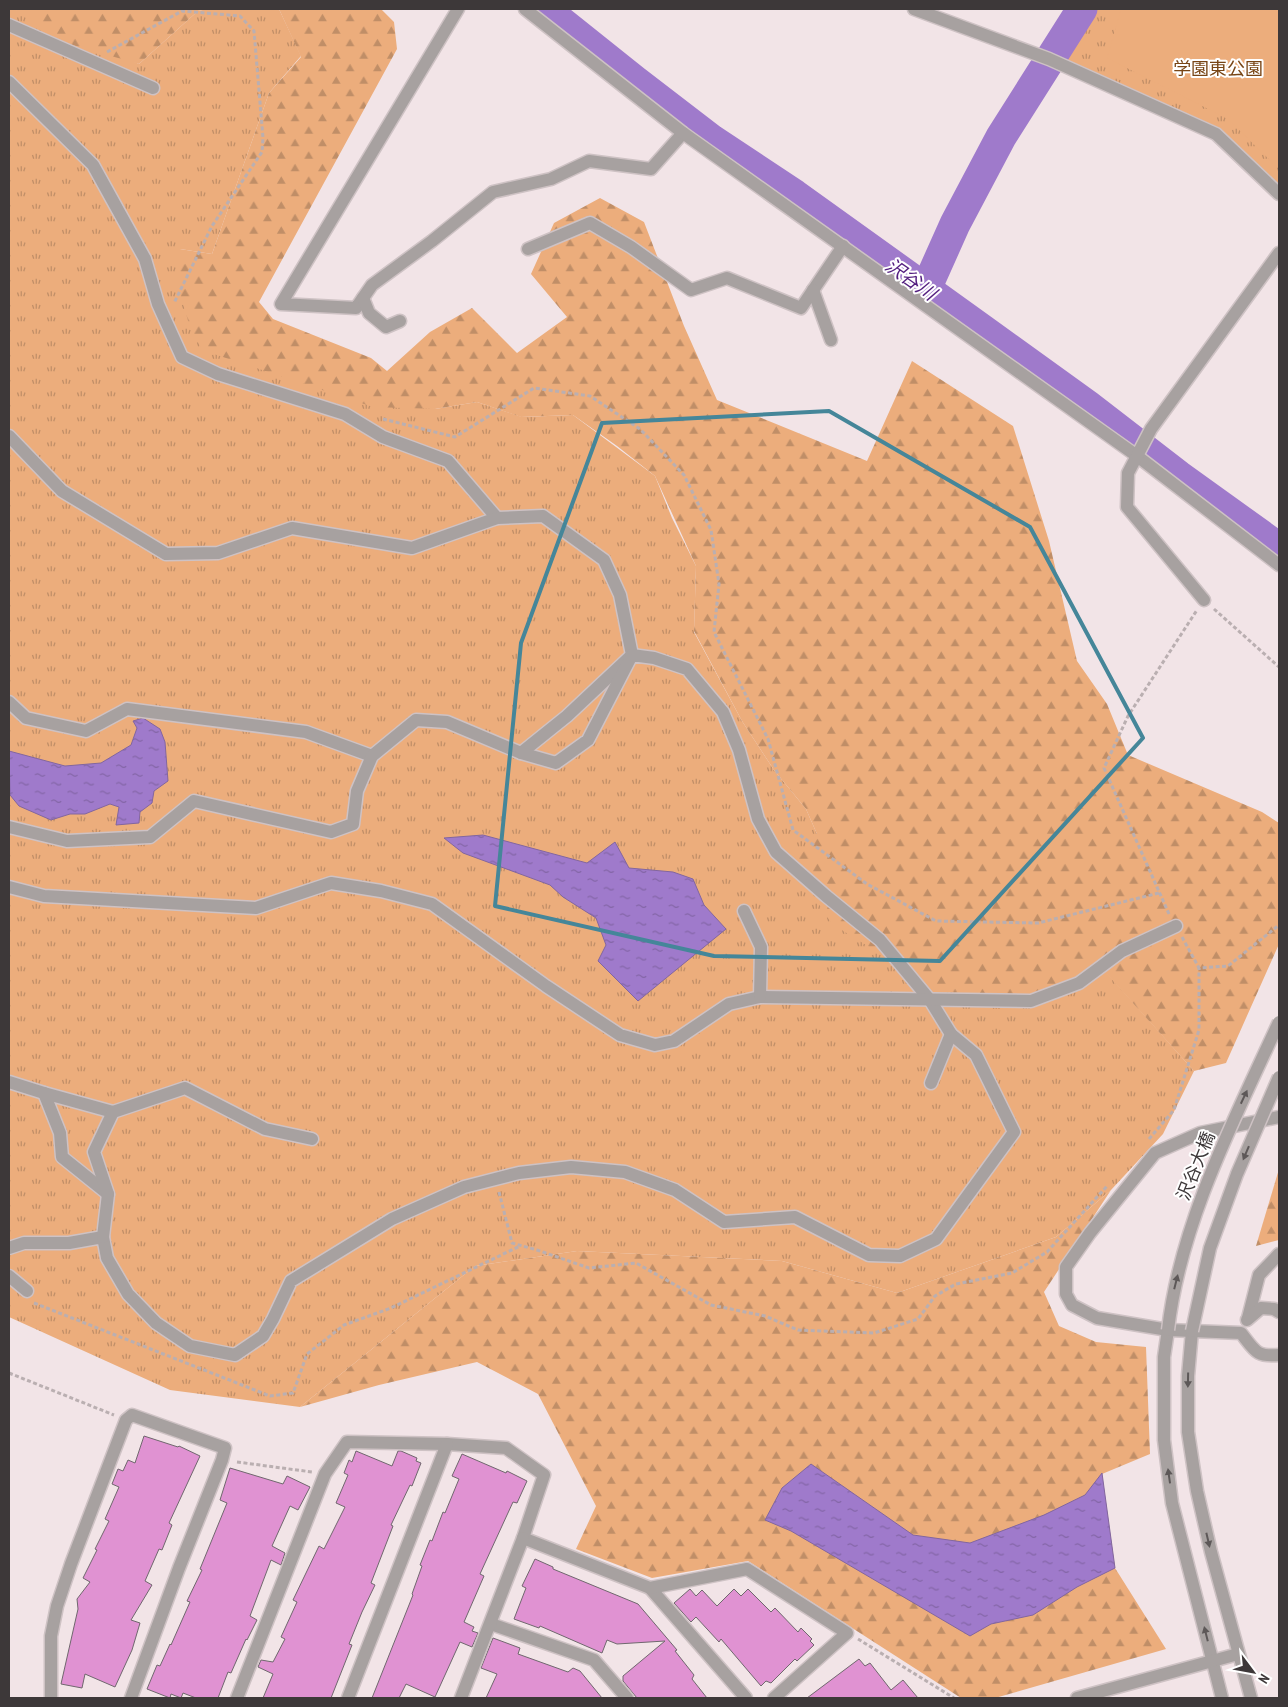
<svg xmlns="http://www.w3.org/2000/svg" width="1288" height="1707" viewBox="0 0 1288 1707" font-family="'PT Sans Narrow','Noto Sans JP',sans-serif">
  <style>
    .grass { fill: url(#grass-tufts) }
    .forest { fill: url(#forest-firs) }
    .garden { fill: #ecad7c }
    .water { fill: url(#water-ripples); stroke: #82669f }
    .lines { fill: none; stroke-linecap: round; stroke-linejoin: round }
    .river { stroke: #9f7acb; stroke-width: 31 }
    .building { fill: #e092d2; stroke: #70676e }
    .minor-casing { stroke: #cec2c4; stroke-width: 15 }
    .path { stroke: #baafb1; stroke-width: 3; stroke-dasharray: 4 2.5; stroke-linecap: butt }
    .minor { stroke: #a7a1a0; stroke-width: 12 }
    .minor-bridge-casing { stroke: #cec2c4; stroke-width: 15; stroke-linecap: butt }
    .minor-bridge { stroke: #a7a1a0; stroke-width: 12 }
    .oneway { fill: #5d5858 }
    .marked { fill: none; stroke: #458699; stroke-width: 4; stroke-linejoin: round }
    .labels { text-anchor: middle; stroke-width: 4; stroke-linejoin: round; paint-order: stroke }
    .park-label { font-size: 18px; fill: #784515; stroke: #fff }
    .street-label { font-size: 18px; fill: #3d3839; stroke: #fff }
    .water-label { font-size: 19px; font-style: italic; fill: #531e7f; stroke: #fff }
  </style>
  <defs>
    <pattern id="grass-tufts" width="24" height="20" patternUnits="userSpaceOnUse" patternTransform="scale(1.25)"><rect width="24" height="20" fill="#ecad7c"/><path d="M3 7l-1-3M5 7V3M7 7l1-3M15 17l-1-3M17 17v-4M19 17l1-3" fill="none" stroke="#c08e67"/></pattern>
    <pattern id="forest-firs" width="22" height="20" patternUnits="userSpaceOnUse" patternTransform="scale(1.25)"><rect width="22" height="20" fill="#ecad7c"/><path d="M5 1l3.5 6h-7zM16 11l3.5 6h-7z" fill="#c08e67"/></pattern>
    <pattern id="water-ripples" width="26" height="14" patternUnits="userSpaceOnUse" patternTransform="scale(1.25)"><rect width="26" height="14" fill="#9f7acb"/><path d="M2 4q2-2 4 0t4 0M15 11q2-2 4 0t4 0" fill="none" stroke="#8365a6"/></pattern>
  </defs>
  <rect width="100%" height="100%" fill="#f2e4e7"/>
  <!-- grass -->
  <g class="grass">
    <path d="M9,9h5l125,55 59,-53 9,-2h72l22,47 -32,37 -57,161 -32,-5v44l255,116 42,-7 45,15 51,-2 82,61 17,42 24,48 -2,66 48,89 32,49 32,39 11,25 280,128 97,109 -31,63 -52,56 -55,47 -159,56 -115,-32 -205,-10 -102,15 -175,141 -130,-17 -161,-73z"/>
    <path d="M1082,9h197v185l-63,-60 -167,-75z"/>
  </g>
  <!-- forest -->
  <g class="forest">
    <path d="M14,9h193l-9,2 -59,53 -80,-23z"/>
    <path d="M279,9h102l13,13 3,27 -138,253 14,17 98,39 16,13 43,-39 42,-24 45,45 50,-36 -36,-43 23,-51 46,-25 44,24 40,104 33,74 150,61 45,-100 101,65 36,115 28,120 30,43 21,51 134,57 17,11v121l-53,119 -32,8 -97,-108 -47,33 -108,-4 -110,-68 -39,-59 24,-31 -11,-25 -32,-39 -32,-49 -48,-90 2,-65 -41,-90 -38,-30 -44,-31 -52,2 -44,-15 -42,7 -62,-2 -171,-57 -13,-26 -9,-31v-44l32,5 57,-161 32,-36z"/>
    <path d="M1279,1169v71l-23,6z"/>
    <path d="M1111,1190l-67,102 15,34 37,16 50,5 4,107 -48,20 13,94 51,81 -171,49h-34l-213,-137 -96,17 -76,-29 20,-43 -58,-112 -61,-32 -98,23 -79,22 175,-141 102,-15 205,10 115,32 159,-56z"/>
  </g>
  <!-- garden -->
  <path class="garden" d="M1121,9h158v160l-51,-50 -121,-61z"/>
  <!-- water -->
  <g class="water">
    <path d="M143,718l17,11 5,13 3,39 -14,10 -2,12 -12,9 -1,11 -23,2 3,-18 -9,-3 -25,10h-15l-19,6 -32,-14 -9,-11 -1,-44 56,15 36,-3 30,-18 6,-17 -4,-7z"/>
    <path d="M483,835l104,28 28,-21 14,26 44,4 20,7 11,26 22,24 -88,72 -40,-40 8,-16 -10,-27 -33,-21 -13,-12 -87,-32 -19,-15z"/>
    <path d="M811,1464l102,71 57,8 74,-28 41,-20 17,-22 13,95 -38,19 -44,28 -42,9 -21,12 -179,-105 -26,-11 17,-32z"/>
  </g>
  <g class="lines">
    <!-- river -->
    <g class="river">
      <path d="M545,9l89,71 78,60 83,55 188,135 104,75 92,71 100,72"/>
      <path d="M926,289l29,-65 46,-87 81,-128"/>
    </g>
  </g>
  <!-- building -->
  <g class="building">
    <path d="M144,1436l34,11 1,-1 21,10 -31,67 3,2 -10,25 -3,-1 -14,32 7,4 -21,35 9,3 -8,27 -17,37 -30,-13 -3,14 -21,-4 17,-75 -1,-10 13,-17 -7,-4 14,-28 -2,-1 14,-28 -4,-2 14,-32 -7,-3 6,-15 5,2 5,-11 7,3z"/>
    <path d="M356,1451l36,15 6,-15h3l16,7 -1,3 5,2 -9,23 -2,-1 -19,40 2,1 -22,57 4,2 -13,27 -13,32 3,1 -21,53h-68l10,-24 -15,-7 3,-7 12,2 12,-23 -4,-2 16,-35 -4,-2 26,-54 5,3 21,-42 -9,-4 12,-28 -4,-2 5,-13 3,2z"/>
    <path d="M462,1454l44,19 1,-2 20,10 -10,22 -4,-1 -17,37 -16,35 4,2 -20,46 10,5 -2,4 6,2 -6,14 -12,-5 -25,55 -29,-13 -7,14h-27l41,-103 -1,-1 10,-28 -2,-1 10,-25 2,1 11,-29 2,1 14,-34 -7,-3z"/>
    <path d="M230,1468l53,16 4,-8 23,11 -12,23 -8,-4 -18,40 13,7 -4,12 -10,-5 -21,56 7,4 -10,20 -1,-1 -15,34 -3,-1 -10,26h-22l-13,-5 -2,5 -10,-4 -1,4 -23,-9 10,-24 3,1 10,-22 1,1 19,-43 -3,-1 15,-31 -2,-1 27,-66 -7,-3z"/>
    <path d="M535,1559l18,8v2l85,35 39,46 -2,1 19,24 -2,4 15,19h-70l-14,-17v-5l42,-35 -48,3 -10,-4 -5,13 -62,-27 -1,2 -25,-9 12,-31 -4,-2z"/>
    <path d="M690,1589l6,7 6,-6 15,16 17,-17 7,7 7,-7 23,23 4,-4 23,24 3,-4 11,11 -2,2 4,4 -17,16 -2,-2 -24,24 -5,-2 -5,5 -40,-47 -2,3 -23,-25 -5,5 -17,-19z"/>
    <path d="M493,1638l27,10 -2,6 50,18 5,-4 7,3 22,27h-116l11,-24 -16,-6z"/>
    <path d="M859,1659l6,7 5,-3 21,27 12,-10 15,18h-111z"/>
  </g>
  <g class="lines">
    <!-- minor casing -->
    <g class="minor-casing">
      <g id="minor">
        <path d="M458,9l-177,295 75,4 16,-23 60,-44 61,-49 58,-13 38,-18 62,8 32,-36"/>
        <path d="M525,9l158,124 454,323 142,109"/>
        <path d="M914,9l135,50 167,75 63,60"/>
        <path d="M9,25l144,63"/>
        <path d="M9,82l84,83 52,94 13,45 24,53 36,17 127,40 38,23 65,24 49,57"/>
        <path d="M528,249l62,-26 41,24 60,43 36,-12 74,30 42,-62"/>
        <path d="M813,290l18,50"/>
        <path d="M363,298l6,15 17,14 14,-6"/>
        <path d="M9,436l53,55 104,63 52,-1 74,-25 120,20 85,-30 46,-2 61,44 16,35 12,60 -65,61 -46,37"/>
        <path d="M1204,600l-77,-93 1,-34 23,-44 128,-176"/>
        <path d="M9,702l17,16 60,13 41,-22 179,23 66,24"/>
        <path d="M9,827l58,14 83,-4 44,-36 137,31 22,-8 4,-33 15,-35 44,-36 31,2 74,31 35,10 32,-23 44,-85 22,3 33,11 36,43 16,38 19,69 18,33 50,44 54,44 50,60 21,34 25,21 38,77 -78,107 -36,17 -31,-1 -74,-38 -71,5 -49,-32 -50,-18 -54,-5 -52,6 -55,14 -72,32 -101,62 -18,38 -10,17 -28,19 -45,-9 -34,-23 -28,-29 -21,-36 -4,-21 -34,6h-45l-15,5"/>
        <path d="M9,887l35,9 212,12 75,-25 50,8 51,13 114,82 74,49 35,10 19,-4 55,-37 31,-7 271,4 48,-18 43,-32 54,-25"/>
        <path d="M744,911l17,36 -1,50"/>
        <path d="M9,1082l35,11"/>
        <path d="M931,1083l20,-49"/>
        <path d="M1279,1117l-79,16 -45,20 -65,80 -24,34v27l6,11 25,13 71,12 73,3c14,18 15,24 38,22"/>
        <path d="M108,1194l-46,-37 -2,-24 -16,-40 69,19"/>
        <path d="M103,1237l5,-43 -14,-42 19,-40 72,-24 80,41 47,10"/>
        <path d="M9,1276l18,15"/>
        <path d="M1248,1318l11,-43 20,-21"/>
        <path d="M1247,1320l14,-12 13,1 5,3"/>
        <path d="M1168,1330l-4,27v83l8,63 50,195"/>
        <path d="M1192,1331l-4,45v56l9,59 14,61 40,146"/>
        <path d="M650,1588l96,110"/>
        <path d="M491,1624l103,36 33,38"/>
        <path d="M51,1698v-62l6,-30 14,-42 55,-144 6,-5 93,33 -3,12 -43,108 -48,130"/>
        <path d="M237,1698l88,-224 22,-32 100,2 59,4 38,27 -21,63 127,50 97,-19 100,64 -73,65"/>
        <path d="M348,1698l99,-254"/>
        <path d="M461,1698l62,-160"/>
        <path d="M1077,1698l161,-44"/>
      </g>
    </g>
    <!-- path -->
    <g class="path">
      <path d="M107,52l75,-41 58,5 14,15 9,107 -1,14 -50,74 -38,77"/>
      <path d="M383,419l72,18 79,-49 56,8 50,33 44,46 27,55 8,54 -5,48 54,107 25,91 74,54 69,37 102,2 121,-30"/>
      <path d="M1214,609l65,58"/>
      <path d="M1169,914l-65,-146 24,-52 69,-106"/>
      <path d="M1182,937l17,31 29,-2 51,-41"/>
      <path d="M1149,1139l25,-29 25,-80v-62"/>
      <path d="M499,1192l13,51 25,7 52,18 47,-5 75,42 54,11 33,14 76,3 44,-14 17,-23 21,-12 56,-11 35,-21 61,-67"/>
      <path d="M34,1303l236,93 23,-3 14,-39 37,-29 47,-17 129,-62"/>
      <path d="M9,1373l105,42"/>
      <path d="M237,1462l75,10"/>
      <path d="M858,1639l96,59"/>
    </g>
    <!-- minor -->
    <use href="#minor" class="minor"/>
    <!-- minor-bridge casing -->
    <g class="minor-bridge-casing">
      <g id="minor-bridge">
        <path d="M1168,1330c12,-107 67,-212 111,-308"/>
        <path d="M1192,1331l18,-83 27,-74 42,-97"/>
      </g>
    </g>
    <!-- minor-bridge -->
    <use href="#minor-bridge" class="minor-bridge"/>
  </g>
  <!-- one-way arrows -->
  <defs><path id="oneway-solid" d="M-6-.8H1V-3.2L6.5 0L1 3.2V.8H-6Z" transform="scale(1.25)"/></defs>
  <g class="oneway">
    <use href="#oneway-solid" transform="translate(1244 1097) rotate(-65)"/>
    <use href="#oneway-solid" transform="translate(1246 1153) rotate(113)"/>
    <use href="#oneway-solid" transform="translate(1176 1282) rotate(-76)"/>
    <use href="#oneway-solid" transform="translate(1188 1380) rotate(91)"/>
    <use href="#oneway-solid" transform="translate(1169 1476) rotate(-98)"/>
    <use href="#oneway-solid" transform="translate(1208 1540) rotate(77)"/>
    <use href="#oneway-solid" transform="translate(1206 1634) rotate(-104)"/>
  </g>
  <!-- marked area -->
  <path class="marked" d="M829,411l201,116 113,211 -203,223 -226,-5 -219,-50 26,-263 81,-220z"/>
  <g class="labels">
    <!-- park labels -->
    <g class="park-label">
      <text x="1218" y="75">学園東公園</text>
    </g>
    <!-- street labels -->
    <g class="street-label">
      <text transform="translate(1196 1166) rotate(-68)" y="6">沢谷大橋</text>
    </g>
    <!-- water labels -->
    <g class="water-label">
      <text transform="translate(911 279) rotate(35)" y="7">沢谷川</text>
    </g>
  </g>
  <!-- border -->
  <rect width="1288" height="1707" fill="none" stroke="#3d3839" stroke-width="20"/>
  <!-- north arrow -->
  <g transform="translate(1253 1672) rotate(122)" stroke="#ffffff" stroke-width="4" paint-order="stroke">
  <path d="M0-4L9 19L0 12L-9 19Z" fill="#3d3839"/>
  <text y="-8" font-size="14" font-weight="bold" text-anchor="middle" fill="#3d3839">N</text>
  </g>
</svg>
